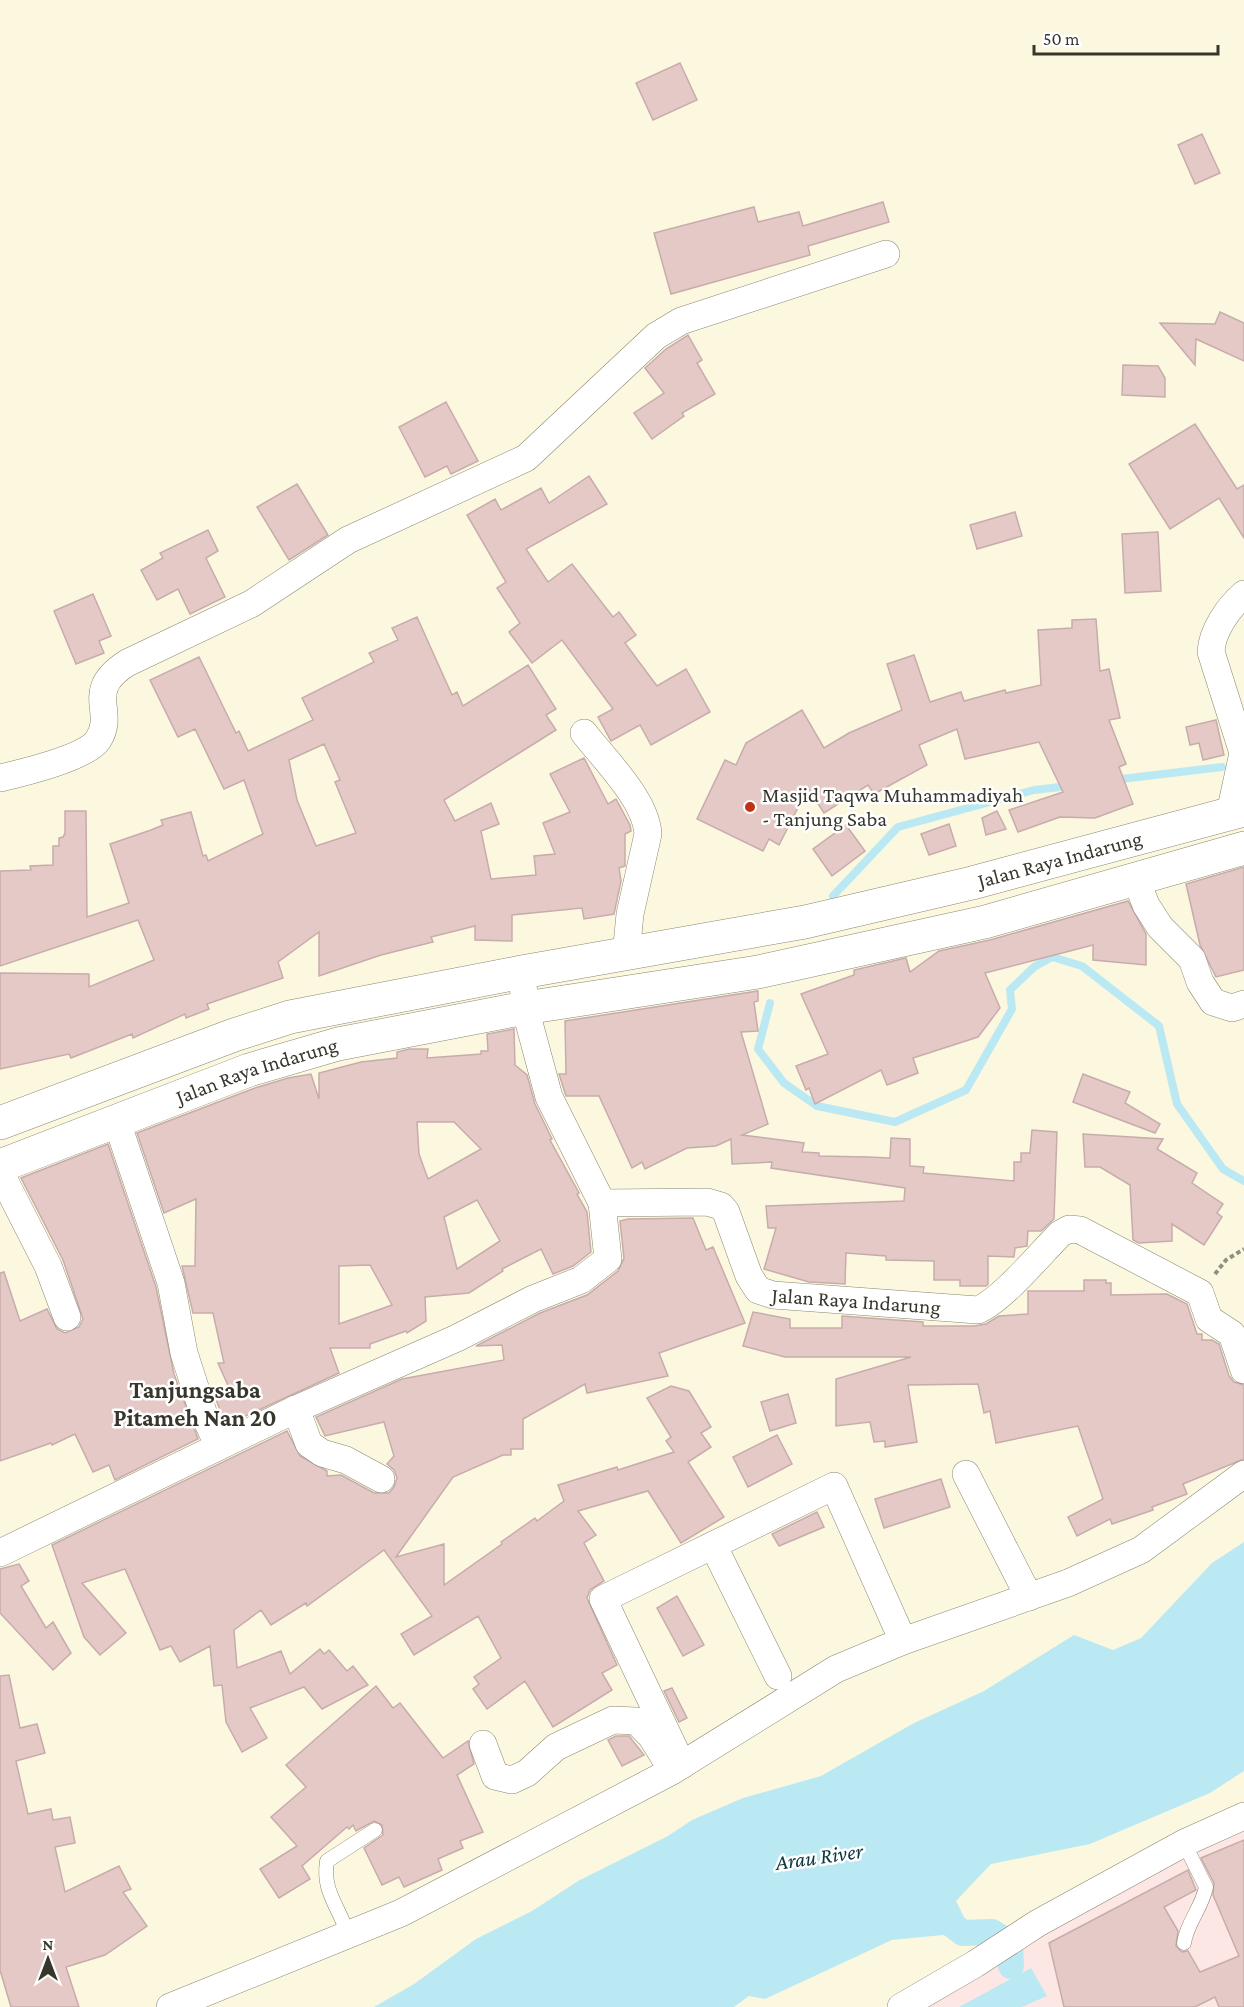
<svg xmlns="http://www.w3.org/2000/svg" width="1244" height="2007" viewBox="0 0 1244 2007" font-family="'Crimson Pro',serif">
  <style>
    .industrial { fill: #fde7e5 }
    .water { fill: #bbe9f3 }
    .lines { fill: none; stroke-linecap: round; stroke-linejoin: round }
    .stream { stroke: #bbe9f3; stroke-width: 8 }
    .canal { stroke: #bbe9f3; stroke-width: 26 }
    .building { fill: #e4c9c7; stroke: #c7acab; stroke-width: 1.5; fill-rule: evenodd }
    .lane-casing { stroke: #898670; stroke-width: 15 }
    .street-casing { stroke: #898670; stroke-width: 28 }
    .highway-casing { stroke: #898670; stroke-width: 34 }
    .path { stroke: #918f7f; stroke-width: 4; stroke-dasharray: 4.5 3; stroke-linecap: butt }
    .lane { stroke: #fff; stroke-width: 14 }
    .street { stroke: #fff; stroke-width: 27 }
    .highway { stroke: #fff; stroke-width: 33 }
    .poi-dot { fill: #be3314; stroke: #fff; stroke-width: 2 }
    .labels { text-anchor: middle; stroke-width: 5; stroke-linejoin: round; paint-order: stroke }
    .poi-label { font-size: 21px; fill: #37362d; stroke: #fff; text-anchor: start }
    .street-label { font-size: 21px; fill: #37362d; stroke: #fff }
    .water-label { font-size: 22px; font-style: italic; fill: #0b373f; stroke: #fff }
    .quarter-label { font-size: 24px; font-weight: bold; fill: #37362d; stroke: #fff }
  </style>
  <rect width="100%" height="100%" fill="#fcf8e0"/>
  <!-- industrial -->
  <path class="industrial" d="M1244,1823v184h-333z"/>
  <!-- water -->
  <g class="water">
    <path d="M1244,1542v229l-34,22 -120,51 -99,20 -35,37 8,16 -17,3 16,13 -71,7 -127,59 -16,-3 -15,11h-360l40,-23 62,-45 56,-28 46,-30 90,-45 24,-16 51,-22 78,-22 93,-53 70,-32 90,-56 39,15 28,-12 71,-75z"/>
    <path d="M1031,1968l16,28 -25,11h-63z"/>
  </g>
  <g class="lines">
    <!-- stream -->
    <g class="stream">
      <path d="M1113,780l109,-13"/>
      <path d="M833,896l65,-69 136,-37 35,-4"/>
      <path d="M770,1003l-12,46 26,34 33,23 78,16 71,-32 46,-81 -2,-19 24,-23 18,-10 30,9 77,60 18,78 46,65 21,12"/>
    </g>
    <!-- canal -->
    <g class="canal">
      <path d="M935,1912l28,21 29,-1 11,7"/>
      <path d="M1010,1944l1,22"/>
    </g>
  </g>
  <!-- building -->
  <g class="building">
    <path d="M680,63l17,37 -44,20 -17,-37z"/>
    <path d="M1202,134l18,39 -25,11 -17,-39z"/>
    <path d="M883,202l6,20 -81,24 2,9 -139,39 -17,-61 100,-26 4,15 41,-10 4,14z"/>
    <path d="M1220,312l24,11v38l-48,-22 -1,26 -35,-42 55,1z"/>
    <path d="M688,335l14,25 -5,3 18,31 -33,19 2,3 -32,23 -18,-26 30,-20 -19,-25 21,-19z"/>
    <path d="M1123,365l35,1 7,12v19l-43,-2z"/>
    <path d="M446,402l32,59 -27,13 -4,-8 -22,11 -26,-50z"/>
    <path d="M1195,424l42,65 7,-4v53l-25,-40 -49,31 -41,-65z"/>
    <path d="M589,476l18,28 -81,45 22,33 24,-18 41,53 6,-5 17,23 -11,8 32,43 29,-17 24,43 -59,33 -11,-20 -29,16 -13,-24 15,-8 -51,-69 -30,23 -23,-31 11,-9 -23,-35 9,-6 -39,-67 28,-16 6,11 40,-22 8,15z"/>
    <path d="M297,484l31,51 -39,25 -32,-53z"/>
    <path d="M1015,512l7,24 -45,13 -7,-24z"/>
    <path d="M208,530l10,21 -12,7 19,39 -35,17 -12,-25 -21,11 -16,-30 22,-12 -3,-5z"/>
    <path d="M1158,532l3,59 -36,2 -3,-59z"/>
    <path d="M93,594l18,42 -12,5 5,12 -28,11 -22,-53z"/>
    <path d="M417,617l35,78 5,-3 6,14 65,-41 28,44 -10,6 10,15 -112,70 11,21 36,-18 8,21 -18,7 10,48 45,-4 -2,-19 21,-2 -12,-31 27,-11 -20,-38 34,-16 24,46 8,-5 14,26 1,6 -6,3v32l-6,2 2,13 -7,33 -30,5 -2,-11 -70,7v26l-37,-1v-14l-44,11 2,5 -52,13 -62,21v-44l-41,30 5,16 -76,26 2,5 -23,9 -1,-4 -52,24 -1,-4 -61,24 -2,-4 -69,15v-96l89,1v13l65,-27 -16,-40 -138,46v-95l31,-1 -1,-4 23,-1v-19h6v-8l4,-1 2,-4v-22h21l1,106 42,-14 -19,-59 41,-14 12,-5 -2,-5 30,-8 12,44 3,-1 2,6 55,-27 -19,-54 -20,9 -29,-60 -17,8 -28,-57 49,-23 37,76 3,-2 9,20 65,-31 -11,-22 72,-36 -5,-9 29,-13 -6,-12zM324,744l16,36 -5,2 21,51 -40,13 -19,-46 -8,-40z"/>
    <path d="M1096,619l4,52 9,-2 11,49 -11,2 17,44 -7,3 14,37 -38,14 -35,-1 -42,15 -9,-22 54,-18 -24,-50 -74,17 -8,-30 -38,16 8,20 -53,29 -6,-9 -44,28 -16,-25 -29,57 -10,-6 -6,12 -66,-32 28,-59 11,5 10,-22 56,-33 22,38 25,-15 53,-23 -15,-46 27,-9 16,47 31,-10 3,9 41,-11 1,3 35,-8 -3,-55 34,-2v-8z"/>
    <path d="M1216,720l8,35 -21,5 -4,-17 -9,2 -4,-18z"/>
    <path d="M997,811l9,18 -20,6 -4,-17z"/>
    <path d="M949,824l7,22 -27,9 -8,-21z"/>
    <path d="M846,825l19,26 -33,25 -19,-27z"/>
    <path d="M1244,867v103l-28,7 -16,-32 -14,-61z"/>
    <path d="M1128,901l18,33v31l-53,-5v-15l-108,28 15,35 -22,29 -65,21 5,15 -31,12 -6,-15 -66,34 -6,-16 -3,2 -10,-24 32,-12 -27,-60 53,-19v-5l52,-12 4,14 29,-21 51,-11z"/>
    <path d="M758,991v10l-4,1 4,29 -17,1 27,92 -26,11 62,8 -2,9 17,1v3l49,1 22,1 1,-20 19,1v27l14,1 -1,6 91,8v-19h7v-9h9l2,-23 25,2 -3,87 -13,12h-13l-1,15 -12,2 -1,9 -26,-1v28l-2,2h-26v-6h-26v-19l-48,-1v-4l-40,-3 -1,31 -36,-2 -45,-13 12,-41h-8l-2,-22 138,-5 1,-13 -134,-20 1,-6 -40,2 -1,-25 -15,7 -29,2 -42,21 -3,-7 -10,6 -33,-72h-33l-7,-22h7l-1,-53z"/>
    <path d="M514,1029l1,36 12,10 8,29 17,35 -2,1 29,53 -2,1 10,18 4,40 -18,14 -20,8 -12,-25 -39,20 1,2 -34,22 -44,4 1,24 -19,12 -1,-2 -36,13v4h-40l9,25 -113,52 -11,-28 15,-7 -12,-27h6l-11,-50h-20l-11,-47h13l1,-67 -32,14 -27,-80 118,-45 33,-10 23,-4 8,25v-26l42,-11 36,-4v-6l12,-3h19l-1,9 54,-4v-3h7l-1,-17zM417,1122h37l27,27 -53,30 -9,-25zM477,1200l23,41 -43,28 -13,-52zM370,1265l22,40 -53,19v-58z"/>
    <path d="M1083,1074l47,18 -5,11 35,21 -5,9 -82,-31z"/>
    <path d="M1083,1134l80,5 -6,10 40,24 -5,10 31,21 -6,9 5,4 -18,28 -32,-21v17l-33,2 -6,-3 -3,-55 -30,-18h-15z"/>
    <path d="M108,1144l48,143 18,87 24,65 -83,41 -6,-15 -16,7 -18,-38 -23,11 -1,-2 -51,18v-188l4,-1 16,49 27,-12 10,20 8,4 14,-6 4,-8 -20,-59 -42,-82z"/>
    <path d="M693,1218l13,32 7,-3 32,76 -86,30 9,23 -81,17 -2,-9 -62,35v30h-12v6h-8l-50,22 -57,80 48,-13v41l58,-41 -1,-2 34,-24 2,3 27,-20 -6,-16 59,-18 1,3 56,-18 -8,-11 5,-4 -24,-39 24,-12 18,5 22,36 -10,6 10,14 -23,15 36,55 -43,26 -33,-52 -70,20 18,24 -12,8 20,38 -14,9 -3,8 30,67 -15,8 10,17 -59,37 -28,-46 -38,28 -14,-20 6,-5 -5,-7 27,-19 -23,-42 -64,39 -13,-21 31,-18 -48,-66 -77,56 -1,-3 -35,22 -10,-15 -27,20 3,38 44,-17 9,23 30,-25 4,5 5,-4 18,21 6,-5 15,19 -46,24 -18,-22 -54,21 17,30 -25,14 -16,-30 -4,-37 -8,1 -4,-40 -30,16 -9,-16 -11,4 -35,-81 -43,14 44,50 -26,22 -16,-18 -32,-92 235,-114 13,25 27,15v5l14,-1 33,18h15l5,-6 3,-9 -3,-8 -7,-6 7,-8 -10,-34 -59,14 -9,-19 86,-38 102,-19 -2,-15 -26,1 64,-33 47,-18 31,-24 6,-13 -4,-37 8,-2z"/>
    <path d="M1084,1280h22v3h5v12l56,-1 20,10 10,30h5v6h10l7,4 10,32 5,6 10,3v74l-61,25 4,10 -35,13 1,3 -41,14 -2,-5 -33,17 -9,-19 35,-18 -25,-73 -82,17 -6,-32 -6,2 -6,-29 -70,1 9,57 -32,5v-6l-11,1 -4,-20 -34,4v-47l75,-22h-126l-42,-11 10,-34 37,7v9h52v-12l81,6v4h51l12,-2 13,-8 29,-2v-23h56z"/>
    <path d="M788,1394l8,29 -26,8 -9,-29z"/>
    <path d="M777,1435l15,29 -44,23 -15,-30z"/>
    <path d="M941,1479l9,28 -66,21 -9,-29z"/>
    <path d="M817,1512l7,15 -45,19 -7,-12z"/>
    <path d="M19,1564l10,17 -8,5 25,42 7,-6 18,31 -18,17 -53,-57v-44z"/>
    <path d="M677,1596l27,49 -21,11 -26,-48z"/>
    <path d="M9,1675l11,53 17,-4 8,29 -29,8 12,53 23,-5 2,11 17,-3 5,26 -20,4 10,45 54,-26 12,23 -8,3 24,34 -42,29 -39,12 13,40h-68l-11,-37v-294z"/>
    <path d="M376,1686l17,22 7,-5 43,55 25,-17 6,23 -17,11 26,57 -23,9 3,7 -25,11 4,11 -38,17 -5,-10 -17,8 -18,-37 19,-13 -1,-10 -8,-4 -18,10 -3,-6 -4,4 -2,-2 -45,39 8,13 -31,19 -19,-29 37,-23 -26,-29 35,-30 -20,-22z"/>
    <path d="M672,1688l15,30 -8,4 -15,-31z"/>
    <path d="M616,1736h13l15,19 -22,11 -14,-26z"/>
    <path d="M1244,1840v167h-25l-4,-10 -20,10h-131l-15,-64 139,-73 8,20 -32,17 14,24 -2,15 6,6 6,-1 12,21 39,-16 -26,-61 1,-12 -13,-25z"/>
  </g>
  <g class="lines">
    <!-- lane casing -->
    <g class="lane-casing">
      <g id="lane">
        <path d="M1184,1843l22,44c-4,21 -19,35 -22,56"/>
        <path d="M348,1935c-9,-29 -26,-43 -21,-74l48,-31"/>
      </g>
    </g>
    <!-- street casing -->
    <g class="street-casing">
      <g id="street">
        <path d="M584,733c21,27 62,67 64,101l-18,80 -4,41"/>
        <path d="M0,778c22,-5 86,-20 98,-38 19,-29 -16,-48 29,-77l124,-59 97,-64 178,-82 130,-122 25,-15 205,-67"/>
        <path d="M1230,813l13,-60 -32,-101c1,-21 17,-44 33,-58"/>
        <path d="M1136,879l10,26 14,22 32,32 8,23 13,20 19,6 12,-4"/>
        <path id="s1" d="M522,972l3,36 24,89 53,106 105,-1 14,4 5,6 23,64 9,14 15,5 205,15c24,-10 62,-56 82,-76l9,-5 11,1 120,63 9,26 23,15 12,36"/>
        <path d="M117,1122l54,161 13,70 19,59 15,33"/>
        <path d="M0,1172l48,94 19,51"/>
        <path d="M296,1409l13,35 13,9 24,7 35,19"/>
        <path d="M966,1474l63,123"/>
        <path d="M713,1545l65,131"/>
        <path d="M0,1553l296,-144 161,-71 76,-39 48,-19 27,-21 -6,-56"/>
        <path d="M483,1744l12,32 17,4 15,-7 29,-26 57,-27 23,1 15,15 13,21"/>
        <path d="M682,1765l-79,-166 231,-113 69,155"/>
        <path d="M170,2007l231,-94 271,-142 164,-102 67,-28 165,-58 73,-33 103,-76"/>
        <path d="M901,2007l74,-43 63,-41 146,-80 60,-27"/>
      </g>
    </g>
    <!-- highway casing -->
    <g class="highway-casing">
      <g id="highway">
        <path id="s2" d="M0,1123l234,-88 56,-18 232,-45 283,-50 167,-39 272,-73"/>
        <path id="s3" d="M0,1166l249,-96 89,-26 187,-36 233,-36 227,-50 259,-74"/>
      </g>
    </g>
    <!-- path -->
    <path class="path" d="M1215,1274l11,-14 18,-11"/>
    <!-- lane -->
    <use href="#lane" class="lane"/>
    <!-- street -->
    <use href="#street" class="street"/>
    <!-- highway -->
    <use href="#highway" class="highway"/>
  </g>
  <!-- markers -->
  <circle class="poi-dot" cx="750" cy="807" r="6"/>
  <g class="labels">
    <!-- poi labels -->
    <g class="poi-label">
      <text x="762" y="802">Masjid Taqwa Muhammadiyah<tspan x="762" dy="24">- Tanjung Saba</tspan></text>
    </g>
    <!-- street labels -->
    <g class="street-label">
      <text dy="7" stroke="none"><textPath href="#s2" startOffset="1095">Jalan Raya Indarung</textPath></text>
      <text dy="7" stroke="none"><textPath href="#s3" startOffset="274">Jalan Raya Indarung</textPath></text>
      <text dy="7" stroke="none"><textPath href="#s1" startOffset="558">Jalan Raya Indarung</textPath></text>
    </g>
    <!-- water labels -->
    <g class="water-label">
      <text transform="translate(819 1856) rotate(-8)" y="8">Arau River</text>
    </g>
    <!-- quarter labels -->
    <g class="quarter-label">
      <text x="195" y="1398">Tanjungsaba<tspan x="195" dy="28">Pitameh Nan 20</tspan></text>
    </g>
  </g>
  <!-- north arrow -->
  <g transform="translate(48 1959)" stroke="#ffffff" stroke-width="4.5" paint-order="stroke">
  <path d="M0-4.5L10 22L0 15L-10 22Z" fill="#37362d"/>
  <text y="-9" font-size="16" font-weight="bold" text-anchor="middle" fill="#37362d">N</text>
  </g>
  <!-- scale -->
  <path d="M1034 45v9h184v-9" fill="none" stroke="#37362d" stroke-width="3"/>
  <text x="1043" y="45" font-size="18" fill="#37362d" stroke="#ffffff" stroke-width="4.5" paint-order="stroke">50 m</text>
</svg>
